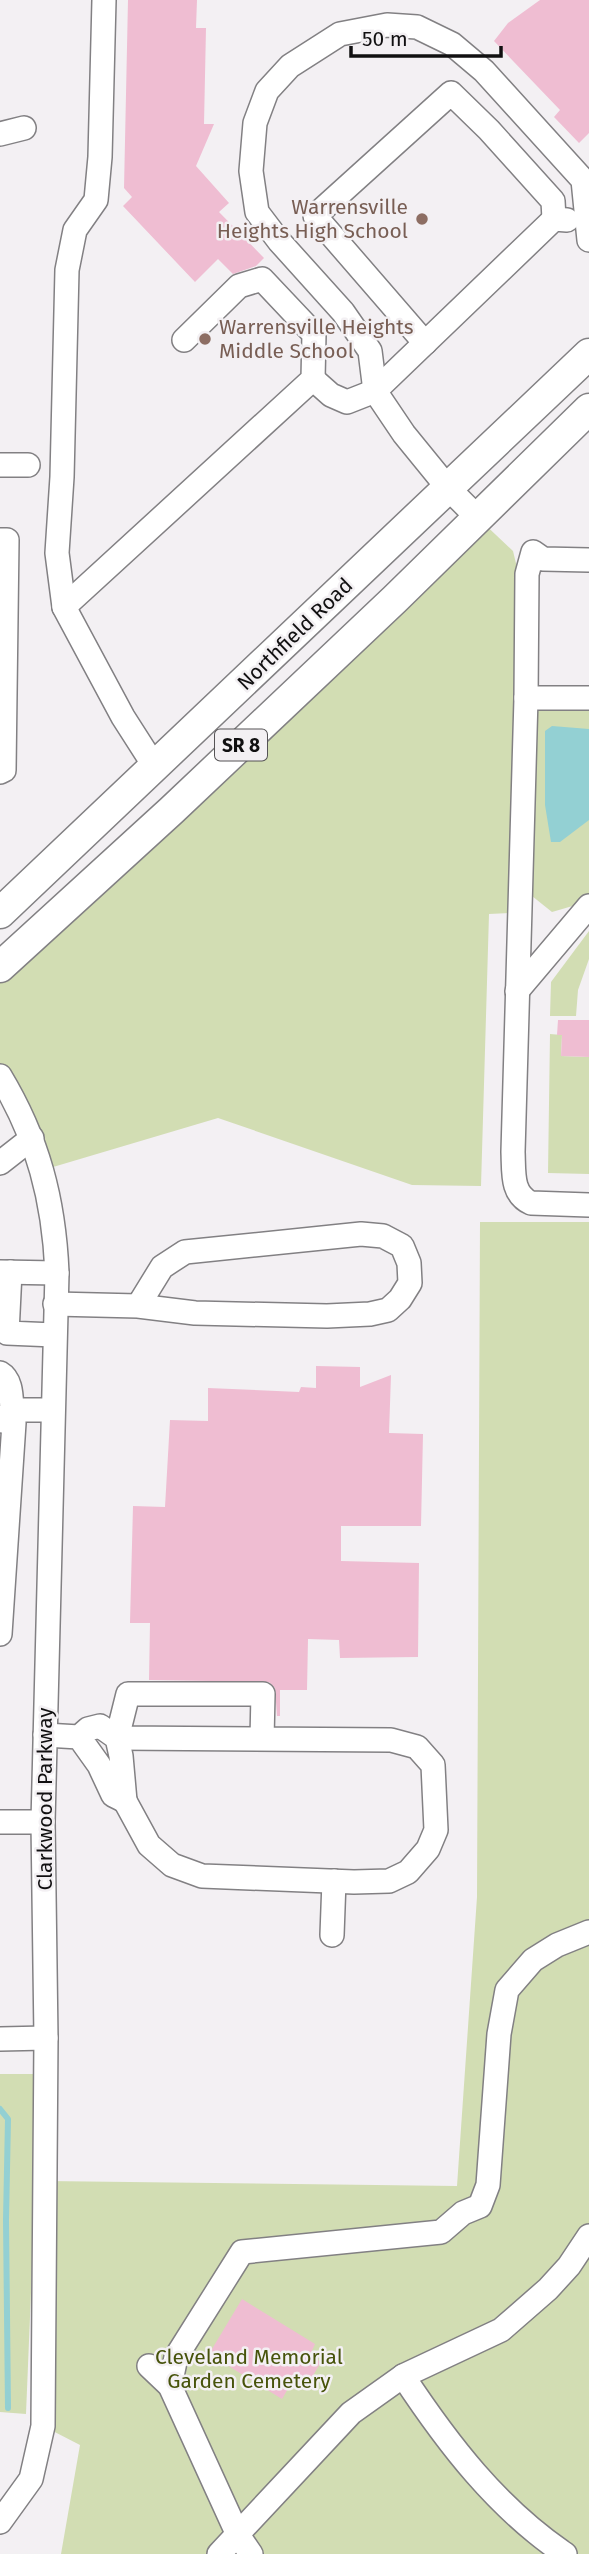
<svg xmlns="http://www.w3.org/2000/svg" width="589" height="2554" viewBox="0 0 589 2554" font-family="'Fira Sans',sans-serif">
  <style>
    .green { fill: #d2ddb3 }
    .water { fill: #93d0d3 }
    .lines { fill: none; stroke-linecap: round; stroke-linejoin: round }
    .stream { stroke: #93d0d3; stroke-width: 6 }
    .building { fill: #efbdd2 }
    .minor-casing { stroke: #828083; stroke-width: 26 }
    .major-casing { stroke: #828083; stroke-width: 33 }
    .minor { stroke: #fff; stroke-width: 23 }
    .major { stroke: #fff; stroke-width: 30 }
    .education-dot { fill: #8d6e63; stroke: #f3f0f3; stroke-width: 2.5 }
    .labels { text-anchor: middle; stroke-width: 5; stroke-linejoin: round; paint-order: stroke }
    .shield { fill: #f3f0f3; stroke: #555355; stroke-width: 2 }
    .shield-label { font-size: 19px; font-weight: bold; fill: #111011 }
    .education-label { font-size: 21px; fill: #785e54; stroke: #f3f0f3; text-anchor: end }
    .street-label { font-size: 21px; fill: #111011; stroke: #f3f0f3 }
    .park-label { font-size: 21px; fill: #47530b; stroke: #f3f0f3 }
  </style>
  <rect width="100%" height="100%" fill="#f3f0f3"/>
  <!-- green -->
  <g class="green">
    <path d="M477,517l36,34 8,33 -10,329 -22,1 -8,272 -69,-1 -194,-67 -175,52 -43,-94v-109z"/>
    <path d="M541,709h48v186l-13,10 -24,7 -20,-16 -1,-17 1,-162z"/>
    <path d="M589,931v28l-11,31 -2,26h-26l1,-34z"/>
    <path d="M550,1034l12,1 -1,21 28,1v117l-41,-1z"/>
    <path d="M480,1222h109v1332h-528l19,-109 -37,-19 2,-245 412,5 20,-289z"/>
    <path d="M0,2074h40l-14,340 -26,-2z"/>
  </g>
  <!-- water -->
  <path class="water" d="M552,726l37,3v91l-29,22h-9l-6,-37v-74z"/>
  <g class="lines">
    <!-- stream -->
    <path class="stream" d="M0,2109l8,10 -2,101 2,188"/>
  </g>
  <!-- building -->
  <g class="building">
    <path d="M128,0h69l-1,28h10l-2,96h10l-18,42 33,37 -10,9 45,46 -8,8 -23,8 -15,-15 -23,23 -72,-76 9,-9 -8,-9z"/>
    <path d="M540,0h49v133l-10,10 -25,-26 6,-7 -66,-69 14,-18z"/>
    <path d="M558,1020h31v37l-28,-1 1,-21h-5z"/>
    <path d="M316,1366l44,1v20l31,-12 -2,58 34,1 -2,92h-80v35l78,2 -1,94 -78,1 -1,-18 -31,-1 -1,51h-27v26h-3l-2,-28 -6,-6 -120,-2 1,-57h-20l3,-117 32,1 5,-87 38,1v-33l91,4 2,-5 15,1z"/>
    <path d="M242,2299l73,45 -5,11 11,7 -16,27 -13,-7 -10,17 -73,-45z"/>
  </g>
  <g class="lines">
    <!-- minor casing -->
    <g class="minor-casing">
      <g id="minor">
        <path d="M104,0l-4,157 -4,43 -21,30 -8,40 -5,207 -5,76 7,54 59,110 32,50"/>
        <path d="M0,134l24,-6"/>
        <path d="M425,343l-110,-127 136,-123 38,37 64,71 1,18"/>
        <path d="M313,379l18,16 16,7 28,-11 179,-172 13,1"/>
        <path d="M0,465h28"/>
        <path d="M477,517l-29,-29 -44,-54 -29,-43 -5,-40 -27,-39 -64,-71 -22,-29 -6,-41 4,-48 12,-32 23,-25 50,-32 47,-9 30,2 35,17 32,27 99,109 6,60"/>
        <path d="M0,540h7l-3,230 -4,2"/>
        <path d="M589,560l-46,-1 -10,-7 -6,22 -1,124 -13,454c1,20 -2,42 18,51l58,2"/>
        <path d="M64,607l249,-228 1,-45 -52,-55 -23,7 -55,54"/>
        <path d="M526,698h63"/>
        <path d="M517,991l72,-85"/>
        <path d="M0,1076c38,63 54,124 57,197l-14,549 3,216 -3,388 -12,53 -31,43"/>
        <path d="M0,1163l32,-25"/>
        <path d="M0,1272l57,1"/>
        <path d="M10,1272l-3,61 47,2"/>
        <path d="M55,1304l83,2 57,7 132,3 43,-2 18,-4 12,-11 10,-16 -1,-20 -7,-17 -19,-10 -22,-2 -176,18 -23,15 -24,39"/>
        <path d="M0,1373c12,7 11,24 12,37l-10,11"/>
        <path d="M0,1634l14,-211 -2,-13h40"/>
        <path d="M45,1735l34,2 20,28 14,30 12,6 -4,-45 -4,-18 -17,-12 -12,3 -9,8"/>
        <path d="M125,1801l24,44 23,20 30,11 152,6 35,-1 19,-9 20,-23 8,-19 -3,-65 -16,-18 -26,-7 -274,-2 11,-44h135l-1,45"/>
        <path d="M0,1822h43"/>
        <path d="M332,1935l2,-54"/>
        <path d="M0,2039l46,-1"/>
        <path d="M149,2366l21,20 68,149 13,19"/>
        <path d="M403,2376c45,68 94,132 162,178"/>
        <path d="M170,2386l6,-29 66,-105 199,-20 22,-19 17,-7 8,-21 11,-151 8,-44 26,-30 24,-15 32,-13"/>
        <path d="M219,2554l132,-141 52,-37 98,-46 47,-41 21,-23 20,-30"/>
      </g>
    </g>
    <!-- major casing -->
    <g class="major-casing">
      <g id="major">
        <path d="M0,913l589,-559"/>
        <path d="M0,967l172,-157 223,-211 194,-190"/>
      </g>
    </g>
    <!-- minor -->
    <use href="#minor" class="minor"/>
    <!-- major -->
    <use href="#major" class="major"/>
  </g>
  <!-- markers -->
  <g class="education-dot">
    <circle cx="422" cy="219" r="7"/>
    <circle cx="205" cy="339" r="7"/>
  </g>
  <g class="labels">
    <!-- shield labels -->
    <rect class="shield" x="215" y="729.5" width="52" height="31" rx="5"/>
    <g class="shield-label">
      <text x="241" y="752">SR 8</text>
    </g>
    <!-- education labels -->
    <g class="education-label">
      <text x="408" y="214">Warrensville<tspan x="408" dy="24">Heights High School</tspan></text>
      <text x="219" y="334" text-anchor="start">Warrensville Heights<tspan x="219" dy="24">Middle School</tspan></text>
    </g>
    <!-- street labels -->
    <g class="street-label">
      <text transform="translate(295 634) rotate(-44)" y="7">Northfield Road</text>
      <text transform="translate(45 1799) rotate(-90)" y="7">Clarkwood Parkway</text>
    </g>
    <!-- park labels -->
    <g class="park-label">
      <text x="249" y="2364">Cleveland Memorial<tspan x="249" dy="24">Garden Cemetery</tspan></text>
    </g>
  </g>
  <!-- scale -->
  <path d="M351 46v10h150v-10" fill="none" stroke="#111011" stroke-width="3.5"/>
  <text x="362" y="46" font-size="21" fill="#111011" stroke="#f3f0f3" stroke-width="5" paint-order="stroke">50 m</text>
</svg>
